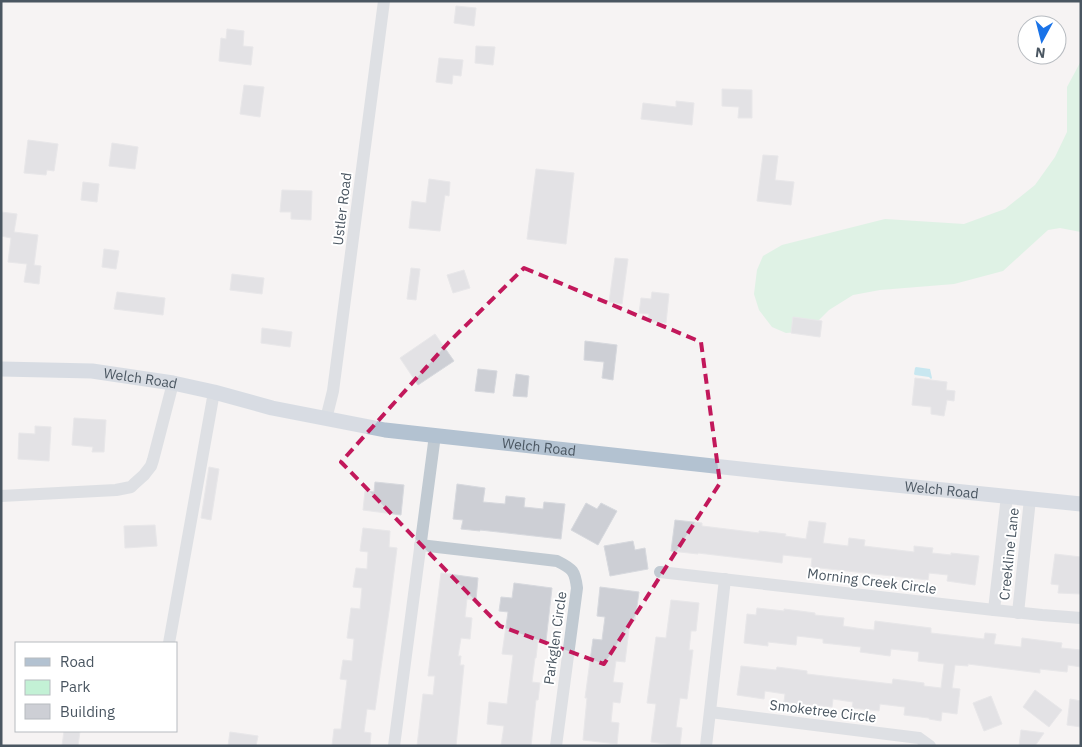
<svg xmlns="http://www.w3.org/2000/svg" width="1082" height="747" viewBox="0 0 1082 747" font-family="'IBM Plex Sans',sans-serif">
  <style>
    .green { fill: #c3f1d5 }
    .water { fill: #90daee }
    .building { fill: #cdcfd5; stroke: #d7d9de }
    .lines { fill: none; stroke-linecap: round; stroke-linejoin: round }
    .minor { stroke: #c1cad2; stroke-width: 12 }
    .major { stroke: #b3c2d1; stroke-width: 15 }
    .marked { fill: none; stroke: #c2185b; stroke-width: 4; stroke-dasharray: 10 6; stroke-linejoin: round }
    .labels { text-anchor: middle; stroke-width: 4; stroke-linejoin: round; paint-order: stroke }
    .street-label { font-size: 14px; fill: #4a5661; stroke: #fff }
  </style>
  <rect width="100%" height="100%" fill="#f5f3f3"/>
  <!-- green -->
  <path class="green" d="M1081,61v171l-21,-4 -12,2 -45,41 -49,13 -74,6 -27,5 -24,15 -21,21 -22,2 -14,-6 -13,-17 -5,-16 3,-24 6,-14 19,-11 103,-26 79,5 41,-15 30,-24 20,-28 12,-25v-45z"/>
  <!-- water -->
  <path class="water" d="M916,367l14,2 2,9 -1,1 -2,-2 -14,-2 -1,-1 1,-6z"/>
  <!-- building -->
  <g class="building">
    <path d="M456,6l20,2 -2,18 -20,-3z"/>
    <path d="M227,29l17,2 -1,15 10,1 -2,18 -32,-4 2,-23 5,1z"/>
    <path d="M476,46l19,1 -2,18 -18,-2z"/>
    <path d="M439,58l24,2 -2,16 -8,-1 -1,9 -16,-2z"/>
    <path d="M244,85l20,2 -4,30 -20,-3z"/>
    <path d="M722,89l30,1v28h-14l1,-11 -17,-1z"/>
    <path d="M676,101l18,2 -2,22 -51,-6 2,-16 33,4z"/>
    <path d="M28,140l30,4 -4,27 -7,-1 -1,5 -22,-2z"/>
    <path d="M112,143l26,4 -3,22 -26,-3z"/>
    <path d="M763,155l15,1 -3,24 19,2 -3,23 -34,-4z"/>
    <path d="M536,169l38,4 -8,71 -39,-5z"/>
    <path d="M429,179l21,3 -1,14 -4,-1 -5,36 -31,-3 3,-27 14,2z"/>
    <path d="M83,182l16,2 -2,18 -16,-2z"/>
    <path d="M282,190l30,1 -1,29 -20,-1v-7h-11z"/>
    <path d="M1,212l16,2 -3,18 24,3 -4,30 7,1 -2,18 -15,-2 3,-18 -19,-2 3,-24 -10,-2z"/>
    <path d="M104,249l15,2 -3,18 -14,-2z"/>
    <path d="M615,258l13,1 -6,45 -13,-2z"/>
    <path d="M411,268l9,1 -4,31 -9,-1z"/>
    <path d="M464,270l6,18 -17,5 -6,-18z"/>
    <path d="M232,274l32,4 -2,16 -32,-4z"/>
    <path d="M117,292l48,6 -2,17 -49,-6z"/>
    <path d="M652,292l17,2 -3,29 -18,-2 1,-7 -10,-1 2,-15 10,1z"/>
    <path d="M793,317l29,4 -2,16 -29,-4z"/>
    <path d="M262,328l30,4 -2,15 -29,-4z"/>
    <path d="M435,334l19,27 -36,24 -18,-27z"/>
    <path d="M585,341l32,4 -4,35 -11,-2 2,-16 -20,-2z"/>
    <path d="M478,369l19,2 -3,22 -19,-2z"/>
    <path d="M516,374l13,2 -2,21 -14,-1z"/>
    <path d="M915,378l32,4 -1,8 9,1 -1,10 -7,-1 -3,16 -13,-2v-7l-19,-2z"/>
    <path d="M74,418l32,2 -2,32h-12l1,-5 -21,-2z"/>
    <path d="M35,426l16,1 -2,34 -31,-2 1,-26 16,1z"/>
    <path d="M209,467l10,2 -8,51 -10,-2z"/>
    <path d="M375,482l29,3 -3,30 -38,-5 2,-19 9,1z"/>
    <path d="M457,484l28,4 -2,14 22,2 1,-8 19,2 -1,9 19,2 1,-7 21,2 -4,35 -81,-9v1l-19,-2 2,-9 -10,-1z"/>
    <path d="M586,503l11,6 4,-6 16,8 -19,34 -27,-15z"/>
    <path d="M675,520l27,3v3l57,7v-2l27,3 -1,2 21,3 3,-18 17,2 -3,20 25,3 1,-8 16,2 -1,6 50,6v-6l19,2 -1,5 19,2v-2l28,3 -4,29 -28,-4 1,-6 -19,-2 -1,7 -117,-13 1,-9 -29,-3 -1,8 -84,-10v1l-27,-3z"/>
    <path d="M155,525l2,21 -32,2 -1,-22z"/>
    <path d="M363,528l27,3 -1,16 8,1 -7,56 -15,106 -8,-1 -3,23 7,1 -1,13h-38l2,-17h7l6,-49 -7,-1 3,-19 9,1 2,-22 -7,-1 4,-30 9,1 2,-21 -9,-1 3,-19 11,1 1,-17 -8,-1z"/>
    <path d="M633,541l2,9 10,-2 3,21 -38,7 -6,-30z"/>
    <path d="M1055,554l26,3v37l-23,-1 1,-8 -8,-1z"/>
    <path d="M441,573l37,5 -2,22 -9,-1 -2,18 7,1 -2,21 -9,-1 -3,18h3l-1,9h4l-8,81h-39l6,-52 10,1 2,-19h-7z"/>
    <path d="M514,583l38,5 -6,53 -8,-1 -2,18h-1l-3,24 8,1 -2,17h-2l-5,46h-30l3,-20 -17,-2 2,-22 18,2 6,-49 -11,-1 6,-42 -9,-1 2,-14 11,1z"/>
    <path d="M600,587l39,5 -4,29h-5l-5,41 -9,-1 -3,21 10,1 -3,20 -7,-1 -2,20 8,1 -2,21 -34,-4 4,-42h-2l8,-59 9,1 3,-23 -8,-1z"/>
    <path d="M671,600l28,3 -3,28h-5l-2,19h4l-6,49 -7,-1 -4,29 6,1 -2,18 -29,-4 5,-38 -9,-1 9,-66 10,1z"/>
    <path d="M757,608l27,3v-2l31,4v2l29,3 -1,8 20,3 11,1 1,-9 56,7v5l53,6 1,-6 11,1 -2,10 27,3 1,-9 40,5 -1,5 20,2v17l-13,-2 -1,7 -27,-3v4l-72,-9v2l-13,-1 -3,23 8,1 -3,25 -15,-2 -1,9 -12,-2v-1l-25,-3 1,-8 -25,-3 -1,7 -27,-3 1,-6 -20,-3 -1,8 -48,-5 1,-8 -20,-3 -1,8 -27,-4 4,-29 35,4 1,-3 30,4v3l85,10 1,-5 31,4v3l17,2 3,-24 -26,-3 1,-9 -28,-3 -1,7 -30,-4 1,-5 -38,-4v-4l-26,-3 -1,9 -28,-3v4l-24,-3 3,-29 9,1z"/>
    <path d="M1035,690l27,20 -13,17 -26,-20z"/>
    <path d="M991,696l11,28 -18,7 -11,-28z"/>
    <path d="M1070,699l11,2v26l-14,-2z"/>
    <path d="M1021,730l23,3 -9,13h-16z"/>
    <path d="M64,731h16l-2,15h-16z"/>
    <path d="M230,732l28,4 -2,10h-28z"/>
  </g>
  <g class="lines">
    <!-- minor -->
    <g class="minor">
      <path d="M326,419l7,-28 51,-390"/>
      <path d="M1,496l115,-6 15,-3 3,-3 10,-9 7,-9 2,-6 20,-77"/>
      <path d="M420,545l137,16c16,8 18,10 20,27l-21,158"/>
      <path d="M660,572l334,38 48,5 39,3"/>
      <path d="M994,610l13,-114"/>
      <path d="M1018,613l12,-114"/>
      <path d="M169,643l45,-251"/>
      <path d="M710,712l209,26 11,8"/>
      <path d="M394,746l41,-311"/>
      <path d="M706,746l19,-167"/>
    </g>
    <!-- major -->
    <path class="major" id="s1" d="M1,369l91,2 81,12 41,9 58,16 113,22 402,44 294,30"/>
  </g>
  <!-- marked area -->
  <path d="M0 0H1082V747H0ZM524,268l177,74 19,141 -116,181 -104,-38 -159,-164 108,-120z" fill="#f5f3f3" fill-opacity=".55" fill-rule="evenodd"/>
  <path class="marked" d="M524,268l177,74 19,141 -116,181 -104,-38 -159,-164 108,-120z"/>
  <g class="labels">
    <!-- street labels -->
    <g class="street-label">
      <text transform="translate(342 209) rotate(-83)" y="5">Ustler Road</text>
      <text dy="5" stroke="none"><textPath href="#s1" startOffset="140">Welch Road</textPath></text>
      <text dy="5" stroke="none"><textPath href="#s1" startOffset="545">Welch Road</textPath></text>
      <text dy="5" stroke="none"><textPath href="#s1" startOffset="950">Welch Road</textPath></text>
      <text transform="translate(1009 554) rotate(-84)" y="5">Creekline Lane</text>
      <text transform="translate(872 581) rotate(7)" y="5">Morning Creek Circle</text>
      <text transform="translate(555 638) rotate(-82)" y="5">Parkglen Circle</text>
      <text transform="translate(823 711) rotate(7)" y="5">Smoketree Circle</text>
    </g>
  </g>
  <!-- border -->
  <rect width="1082" height="747" fill="none" stroke="#4a5661" stroke-width="5"/>
  <!-- legend -->
  <rect x="15" y="642" width="162" height="90" fill="#ffffff" stroke="#b7bbc0"/>
  <rect x="25" y="658" width="25" height="8" fill="#b3c2d1" stroke="#b7bbc0"/>
  <text x="60" y="667" font-size="15" fill="#4a5661">Road</text>
  <rect x="25" y="680" width="25" height="15" fill="#c3f1d5" stroke="#b7bbc0"/>
  <text x="60" y="692" font-size="15" fill="#4a5661">Park</text>
  <rect x="25" y="704" width="25" height="15" fill="#cdcfd5" stroke="#b7bbc0"/>
  <text x="60" y="717" font-size="15" fill="#4a5661">Building</text>
  <!-- north arrow -->
  <g transform="translate(1042 40) rotate(187)"><circle r="24" fill="#ffffff" stroke="#b7bbc0"/>
  <path d="M0-4L9 19L0 12L-9 19Z" fill="#1a73e8"/>
  <text y="-8" font-size="14" font-weight="bold" text-anchor="middle" fill="#4a5661">N</text>
  </g>
</svg>
